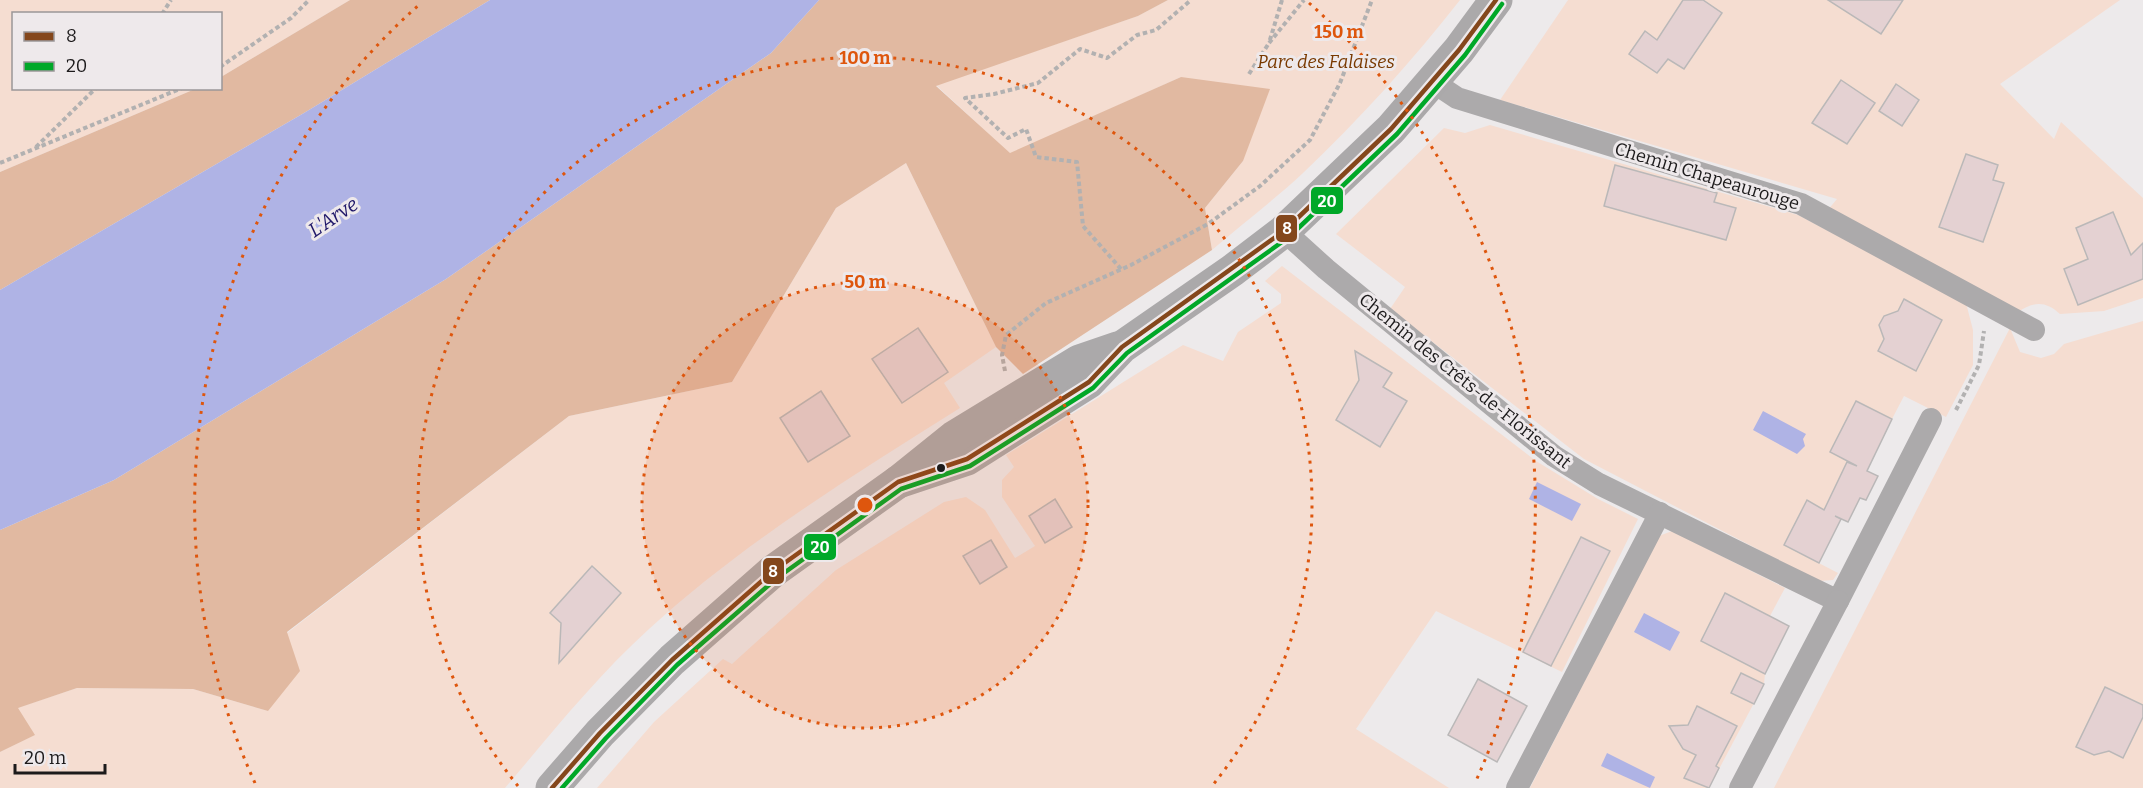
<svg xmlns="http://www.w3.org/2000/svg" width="2143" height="788" viewBox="0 0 2143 788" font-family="Bitter,serif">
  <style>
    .green { fill: #f5ddd1 }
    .forest { fill: #e1b9a1 }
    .water { fill: #afb3e5 }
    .building { fill: #e4d1d2; stroke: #bab8b8; stroke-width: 1.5 }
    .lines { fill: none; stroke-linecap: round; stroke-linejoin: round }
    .path { stroke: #b2b1b1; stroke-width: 4; stroke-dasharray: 4.5 3; stroke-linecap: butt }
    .street { stroke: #acaaab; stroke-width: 22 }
    .secondary { stroke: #aba9aa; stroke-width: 33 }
    .bus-1-casing { stroke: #eee9eb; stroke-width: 9 }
    .bus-2-casing { stroke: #eee9eb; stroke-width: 9 }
    .bus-1 { stroke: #84471c; stroke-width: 4.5 }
    .bus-2 { stroke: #00a828; stroke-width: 4.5 }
    .ring { fill: none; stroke: #de560d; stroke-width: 3; stroke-dasharray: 3 6 }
    .bus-dot { fill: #1c1a1b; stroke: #eee9eb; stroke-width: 2 }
    .labels { text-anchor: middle; stroke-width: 6; stroke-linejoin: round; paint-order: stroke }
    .park-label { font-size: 18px; font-style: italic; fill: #793900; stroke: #eee9eb }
    .street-label { font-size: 18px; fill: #1c1a1b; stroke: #eee9eb }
    .water-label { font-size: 20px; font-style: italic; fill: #201869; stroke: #eee9eb }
    .centre { fill: #de560d; stroke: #eee9eb; stroke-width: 3 }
    .ring-label { font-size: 18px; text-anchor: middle; font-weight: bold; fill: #de560d; stroke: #eee9eb; stroke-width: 6; stroke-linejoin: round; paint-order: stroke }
    .line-badge { stroke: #eee9eb; stroke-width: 2 }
    .badge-label { font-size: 16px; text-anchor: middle; font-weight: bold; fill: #fff }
  </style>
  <rect width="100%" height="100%" fill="#edeaeb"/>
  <!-- green -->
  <g class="green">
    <path d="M0,0h350l-129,77 -1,-63h-206v74l181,1 -195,83z"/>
    <path d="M1168,0h292c-48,61 -100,119 -157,173 -29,27 -61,51 -91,77l-7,-42 38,-47 -62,-84 -171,77 -74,-69 202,-69z"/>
    <path d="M1568,0h552l-120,84 54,55 7,-17 82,76v100l-39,13 -44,3c-14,-13 -26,-13 -42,-2l-191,-101 10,-12 -337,-99z"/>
    <path d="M1490,125l308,90 168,88 7,27v35l-27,52 -42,-21 -12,23 -36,-18 -26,51 25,13 -13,24 -6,-3 -12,24 -17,-9 -23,44 54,28 -5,7 -14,1 -235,-122 -194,-150 15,-22 -69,-53 108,-106 21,5z"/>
    <path d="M906,163l90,184 -52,36 16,25c-108,68 -217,135 -311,221 -53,48 -98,105 -144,159h-505v-36l34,-17 -17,-27 60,-20 116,1 75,22 19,-78 282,-217 163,-34 104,-174z"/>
    <path d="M1282,266l254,195 62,38 40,20 -76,153 -126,-61 -80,118 93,59h-852l57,-66 69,-63 9,5 104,-94 108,-68 22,-5 19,13 30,48 20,-12 -33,-49v-17l12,-13 -8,-12 177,-110 40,16 15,-29 43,-29v-9l-16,-13z"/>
    <path d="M2143,321v467h-369l236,-460 10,24 21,6 13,-4 10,-10z"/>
    <path d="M1672,531l113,57 -15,28 -69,25 64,33 -1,10 -55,104h-179l129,-252z"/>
  </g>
  <!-- forest -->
  <g class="forest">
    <path d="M350,0h140l-186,113 -304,177v-118l195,-83 25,-1 1,-11z"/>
    <path d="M819,0h349l-30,16 -202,70 74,67 171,-76 89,12 -27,72 -38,47 7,42 -189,124 -27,-27 -90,-184 -70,45 -104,174 -163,34 -282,216 13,39 -32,40 -75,-22 -116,-1 -59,20 17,27 -35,17v-222l114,-50 332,-201 325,-226z"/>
  </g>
  <!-- water -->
  <g class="water">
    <path d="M490,0h329l-48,53 -325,226 -332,201 -114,50v-240l304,-177z"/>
    <path d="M1763,411l43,23 -3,5 2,7 -8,8 -44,-24z"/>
    <path d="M1537,482l44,22 -9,17 -43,-22z"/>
    <path d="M1644,613l36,19 -10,19 -36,-19z"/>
    <path d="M1607,753l48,24 -5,11 -49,-22z"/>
  </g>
  <!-- building -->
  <g class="building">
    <path d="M1683,0h20l19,13 -38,56 -16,-10 -11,14 -28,-19 16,-23 12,9z"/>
    <path d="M1828,0h75l-22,34z"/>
    <path d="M1841,80l34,23 -28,41 -35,-21z"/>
    <path d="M1896,84l23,16 -17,26 -23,-15z"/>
    <path d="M1966,154l32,11 -5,15 11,3 -21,59 -44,-15z"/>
    <path d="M1615,165l102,28 -3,9 22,6 -10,32 -122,-34z"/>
    <path d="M2113,212l18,43 12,-12v36l-65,26 -14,-36 24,-10 -12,-31z"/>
    <path d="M1904,299l38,21 -26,51 -38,-20 6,-12 -5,-14 5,-9 14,-5z"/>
    <path d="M918,328l30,44 -46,31 -30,-44z"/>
    <path d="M1355,351l37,22 -9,14 24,14 -27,46 -44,-27 23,-40z"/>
    <path d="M821,391l29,45 -42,26 -28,-44z"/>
    <path d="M1856,401l36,18 -25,52 11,5 -12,24 -6,-2 -12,24 -13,-6 6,3 -22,44 -35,-18 23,-45 17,10 23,-48 10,4 -27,-14z"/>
    <path d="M1055,499l17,28 -27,16 -16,-27z"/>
    <path d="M1581,537l29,14 -59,115 -28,-14z"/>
    <path d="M991,540l16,27 -27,17 -17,-28z"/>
    <path d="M592,566l29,27 -62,70 2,-40 -11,-10z"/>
    <path d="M1725,593l64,33 -24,48 -64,-33z"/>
    <path d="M1741,673l23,11 -10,20 -23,-11z"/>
    <path d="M1478,679l49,27 -30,56 -49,-27z"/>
    <path d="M2105,687l38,18v12l-20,41 -14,-7 -15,4 -18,-8z"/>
    <path d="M1697,706l40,20 -21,40 3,2 -10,20 -25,-10 12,-23 -13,-6 -14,-23 19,-1z"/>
  </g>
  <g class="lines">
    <!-- path -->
    <g class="path">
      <path d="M1282,0l-13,43 35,-43"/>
      <path d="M162,14l9,-14"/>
      <path d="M220,67l71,-49 18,-18"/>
      <path d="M1249,74l20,-31"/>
      <path d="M36,147l60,-59"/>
      <path d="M0,163l182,-75"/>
      <path d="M1121,269l-38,-43 -6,-64 -41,-5 -10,-28 -18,9 -43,-40 29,-4 44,-11 42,-34 27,9 30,-23 19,-5 35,-30"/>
      <path d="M1005,371l-3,-16 4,-20 40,-32 85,-38 77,-41 52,-38 50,-46 30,-57 32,-83"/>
      <path d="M1956,410l23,-45 5,-34"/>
    </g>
    <!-- street -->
    <g class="street">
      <path d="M1433,82l24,16 344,106 233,126"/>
      <path d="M1284,231l42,38 228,187 45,28 239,117 93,-182"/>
      <path d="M1517,788l143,-275"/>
      <path d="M1740,788l98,-187"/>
    </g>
    <!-- secondary -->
    <g class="secondary">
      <path d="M898,482l69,-23 122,-77 33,-35 111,-77 51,-39 107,-102 68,-79 37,-50"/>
      <path d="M552,788l48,-55 72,-73 100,-88 126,-90 56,-45 125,-76 38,-13"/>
    </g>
    <!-- bus-1 casing -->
    <g class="bus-1-casing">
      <path id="bus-1" d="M552,788l48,-55 72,-73 100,-88 126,-90 69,-23 122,-77 33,-35 162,-116 107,-102 68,-79 37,-50"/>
    </g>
    <!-- bus-2 casing -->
    <g class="bus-2-casing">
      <path id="bus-2" d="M562,788l44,-50 71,-73 100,-87 124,-89 69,-23 123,-78 34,-35 162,-116 108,-103 68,-79 37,-51"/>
    </g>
    <!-- bus-1 -->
    <use href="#bus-1" class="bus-1"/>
    <!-- bus-2 -->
    <use href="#bus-2" class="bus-2"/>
  </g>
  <!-- distance rings -->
  <circle cx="865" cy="505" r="223" fill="#de560d" fill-opacity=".12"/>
  <g class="ring">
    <circle cx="865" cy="505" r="223"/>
    <path d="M518 786A447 447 0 1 1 1212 786"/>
    <path d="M255 783A670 670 0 0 1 421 3M1309 3A670 670 0 0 1 1475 783"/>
  </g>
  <!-- markers -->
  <circle class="bus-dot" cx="941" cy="468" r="5"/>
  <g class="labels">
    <!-- park labels -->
    <g class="park-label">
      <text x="1326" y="68">Parc des Falaises</text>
    </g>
    <!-- street labels -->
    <g class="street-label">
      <text transform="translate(1707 176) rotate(17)" y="6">Chemin Chapeaurouge</text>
      <text transform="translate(1465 381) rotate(39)" y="6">Chemin des Crêts-de-Florissant</text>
    </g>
    <!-- water labels -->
    <g class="water-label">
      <text transform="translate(333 217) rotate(-34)" y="7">L'Arve</text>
    </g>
  </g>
  <circle cx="865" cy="505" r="9" class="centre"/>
  <g class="ring-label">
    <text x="1339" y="38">150 m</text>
    <text x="865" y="64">100 m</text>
    <text x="865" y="288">50 m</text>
  </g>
  <g class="line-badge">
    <rect x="1310" y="186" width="34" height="29" rx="6" fill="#00a828"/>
    <rect x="1275" y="214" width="23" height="29" rx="6" fill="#84471c"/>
    <rect x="803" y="533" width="34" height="28" rx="6" fill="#00a828"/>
    <rect x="762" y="557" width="23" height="28" rx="6" fill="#84471c"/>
  </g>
  <g class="badge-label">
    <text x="1327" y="207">20</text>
    <text x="1287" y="234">8</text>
    <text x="820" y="553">20</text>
    <text x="773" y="577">8</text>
  </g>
  <!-- legend -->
  <rect x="12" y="12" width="210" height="78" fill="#eee9eb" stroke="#9a9698" stroke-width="1.5"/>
  <rect x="24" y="32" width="30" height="9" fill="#84471c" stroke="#9a9698" stroke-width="1.5"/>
  <text x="66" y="42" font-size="18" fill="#1c1a1b">8</text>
  <rect x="24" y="62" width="30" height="9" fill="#00a828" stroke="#9a9698" stroke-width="1.5"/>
  <text x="66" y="72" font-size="18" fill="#1c1a1b">20</text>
  <!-- scale -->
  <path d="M15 764v9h90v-9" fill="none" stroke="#1c1a1b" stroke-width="3"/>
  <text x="24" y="764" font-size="18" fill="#1c1a1b" stroke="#eee9eb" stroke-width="4.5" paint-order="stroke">20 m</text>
</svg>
